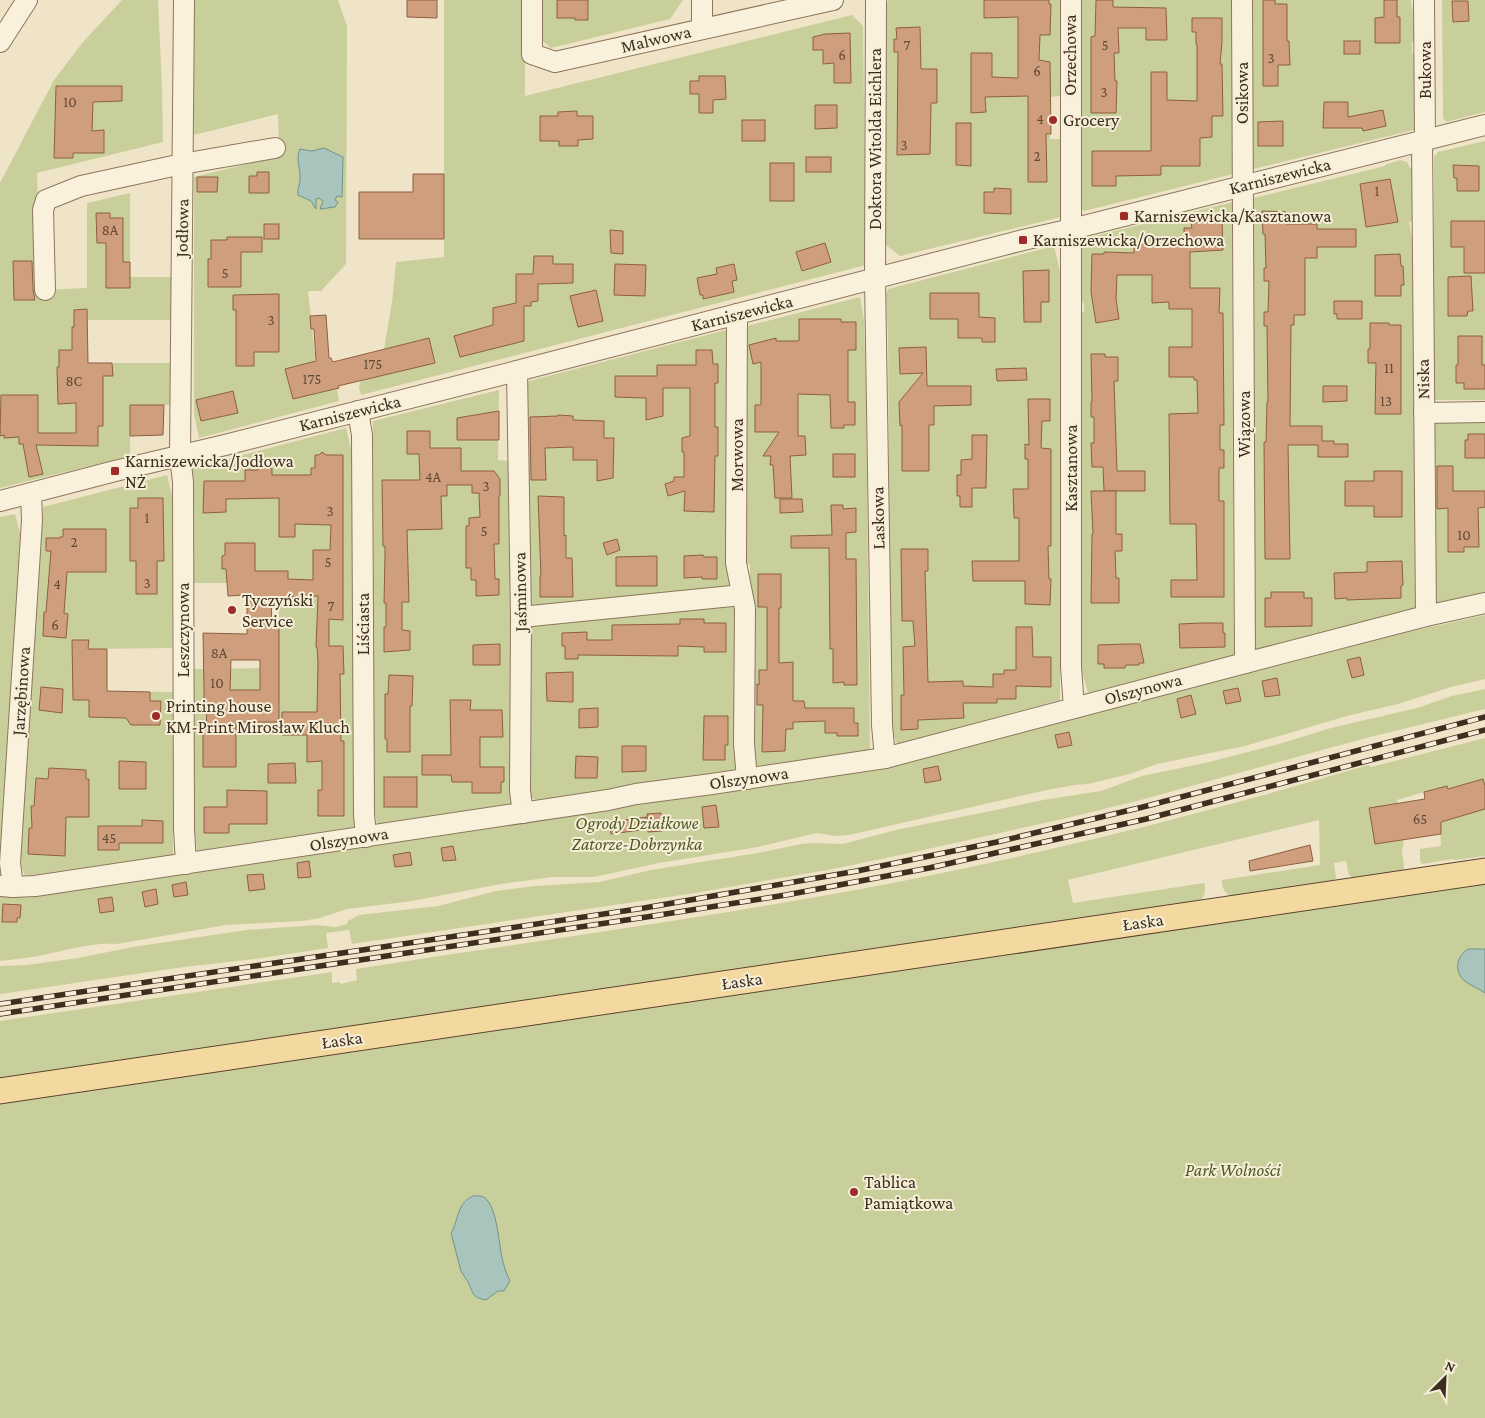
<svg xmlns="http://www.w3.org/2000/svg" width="1485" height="1418" viewBox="0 0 1485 1418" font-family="'Crimson Pro',serif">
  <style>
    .green { fill: #c9cf9b }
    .water { fill: #a9c4bc; stroke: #6f938a }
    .building { fill: #cf9f7d; stroke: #8d5f41; fill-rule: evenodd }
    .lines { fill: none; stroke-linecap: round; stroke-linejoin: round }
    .minor-casing { stroke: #8d765c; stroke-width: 22 }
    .major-casing { stroke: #5b4430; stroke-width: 27 }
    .minor { stroke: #faf1dc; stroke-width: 20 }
    .major { stroke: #f3d9a0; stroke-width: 25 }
    .rail-casing { stroke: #3d2e20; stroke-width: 5.5 }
    .rail { stroke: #f7eed8; stroke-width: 4; stroke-dasharray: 11; stroke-linecap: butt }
    .poi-dot { fill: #9e2a2b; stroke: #f7eed8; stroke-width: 2 }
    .labels { text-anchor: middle; stroke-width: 4; stroke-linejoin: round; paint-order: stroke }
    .number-label { font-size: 15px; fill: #624a37 }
    .street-label { font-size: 18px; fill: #3d2e20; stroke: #f7eed8 }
    .poi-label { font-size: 18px; fill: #3d2e20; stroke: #f7eed8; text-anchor: start }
    .park-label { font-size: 18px; font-style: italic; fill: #4d5a26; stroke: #f7eed8 }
  </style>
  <rect width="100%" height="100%" fill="#f0e4c8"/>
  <!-- green -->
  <g class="green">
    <path d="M122,0h36l4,86 1,56 -126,31 3,117 47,-2v-85l43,-10v84h42v43h-85l1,43h84v42h-42v51l-130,32v-305l54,-103 29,-38z"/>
    <path d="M194,0h144l9,26 -1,238 -25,27h-13l7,64 -1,7 -29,7 8,30 44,-10 2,12 -140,37 -5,-24v-237l85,-21 -1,-42 -84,21z"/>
    <path d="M444,0h81v96l327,-81 11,11 3,239 -505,130 -2,-8 2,-7 23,-31 8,-47 4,-40 48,-5z"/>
    <path d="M538,0h145l-13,19 -119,29 -13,-11z"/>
    <path d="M889,0h171l1,96 -10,1 -1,42h11v78l-161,39 -14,-11 -1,-180 -4,-43 6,-20z"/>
    <path d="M1081,0h151l1,174 -149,37 -4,-4 -2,-23h4z"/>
    <path d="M1252,0h159l1,9 7,1 -1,31 -6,1v11l6,1v75l-165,40z"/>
    <path d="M1442,0h43v112l-39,10 -3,-4z"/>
    <path d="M1485,141v259h-51v-243l4,-5z"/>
    <path d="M1400,160l7,2 3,6 5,-1 -2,54 -4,1 3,16 1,37 2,333 -160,42 -2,-2 2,-50 -2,-400 132,-32v-1z"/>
    <path d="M1233,202l2,24h-2l-1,32 2,397 -146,38 -7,-25 1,-356 2,-1v-7l-2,-2v-63z"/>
    <path d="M1054,246l6,25v429l-163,44 -6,-15 -3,-391 -2,-44 2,-5z"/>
    <path d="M860,297l4,23 2,74 4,356 -116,17 -4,-105v-98l-7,-1v-236z"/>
    <path d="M730,329v260l-197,19 -5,-5 -3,-221z"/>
    <path d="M499,390l-1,70 13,1 2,343 -136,20 -3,-16 -1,-387z"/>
    <path d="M1434,423h51v169l-49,11z"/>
    <path d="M346,428l6,25 2,374 -157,24 -3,-24 -1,-158 86,-1v-85h-86v-115z"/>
    <path d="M167,475l6,24 -1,149 -83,1v42l84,1v163l-148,21 -3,-8 -1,-13 22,-348z"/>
    <path d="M15,514l6,23 -21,315v-335z"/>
    <path d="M736,604l3,166 -202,31 -6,-4 -3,-20 -1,-153z"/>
    <path d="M1485,615v64l-34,8 -53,17 -51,12 -102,30 -88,18 -27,10 -42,10 -13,1 -28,5 -198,45 -13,1 -19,-3 -59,14 -99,16 -65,14h-41l-52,7 -89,17 -65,8 -27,9 -18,3 -76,4 -109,19c-25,-2 -50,6 -74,11 -14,3 -29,4 -43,6v-65l20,1 75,-11 806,-121 132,-36 252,-65 123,-32z"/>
    <path d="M1485,689v20l-119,29 -229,63 -70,17 -148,33 -86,18 -138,24 -343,51 -3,-14 -23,3 2,15 -73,11 -71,8 -184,27v-28l27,-1 51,-7 55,-11 113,-17 70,-5 20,2 11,-3 1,-3 11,-6 79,-9 58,-15 39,-5 65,-4 51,-12 107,-17 43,-9 13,-1 29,1 57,-15 76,-15 67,-14 58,-9 41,-15 67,-14 70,-18 52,-16 86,-20 35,-12z"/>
    <path d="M1485,738v118l-30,4 -2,-1 -31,5 -2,-3v-12l21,-3 -3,-58 -41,12 7,40 -2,12 2,15 -1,6 -48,7 -6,-5 -3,-14 -12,2 2,15 -3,5 -101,15c-6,-5 -11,-9 -10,-18l98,-15 -1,-45 -251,60 5,23 131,-20c3,7 0,15 -6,20l-1198,178v-60l332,-49v11l7,-1 2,2 16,-4 -1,-11c144,-23 288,-42 431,-67 196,-33 390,-80 581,-137l3,2z"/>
    <path d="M1485,882v536h-1485v-317z"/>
  </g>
  <!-- water -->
  <g class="water">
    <path d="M324,148l19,9 -1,40 -5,-1 -2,4 3,2 -3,5 -15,2 3,-8 -4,-3 -3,1v10l-5,-8 -13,-6c-1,-6 2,-10 2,-16 1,-11 -5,-19 0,-30l12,2z"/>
    <path d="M1469,949h16v44c-7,-5 -19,-9 -24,-16 -7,-10 -2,-24 8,-28z"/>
    <path d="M473,1196c4,0 8,-1 12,2 12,9 14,46 17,60 2,8 4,15 8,23l-6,10h-6l-12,9c-15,-3 -12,-6 -18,-18 -2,-4 -5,-7 -7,-11l-10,-38c8,-13 5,-29 22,-37z"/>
  </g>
  <!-- building -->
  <g class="building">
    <path d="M407,0h30v18l-30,-1z"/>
    <path d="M557,0h31v20h-13v-2h-18z"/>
    <path d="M984,0h65v4h2l-1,31h-10l-1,25 11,2 1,72h-5l1,48h-19v-86l-43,1 1,15 -15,1v-60h21v24l26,1v-61l-34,1z"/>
    <path d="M1096,0h17v7l53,1 1,32h-21v-12h-28l1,25h-5l1,28h2l-1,32h-25v-76l4,-1z"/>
    <path d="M1263,0h12v4h12v37h2l1,24h-12v21h-15z"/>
    <path d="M1384,0h13v17h3v26h-25v-25l9,-1z"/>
    <path d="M1452,1h16l1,20 -16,1z"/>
    <path d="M1192,18h30v24l-2,22h2l1,52h-11v21l-12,1v28h-39v9l-45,1v10h-24v-35h59v-79h16v28l30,1v-57h-1v-12h-4z"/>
    <path d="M920,27l1,42h16v34h-6l-1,51 -33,1 1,-103h-4v-13h3l-1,-11z"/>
    <path d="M850,33l1,50h-17v-20l-11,1v-14h-10v-13l12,-3z"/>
    <rect x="1344" y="41" width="16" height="13"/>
    <path d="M699,76h26l1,23 -13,1v13h-14v-19h-9v-13h9z"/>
    <path d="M56,86h66v15l-29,1 -1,29 12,-1v23h-31v5h-19z"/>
    <path d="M1324,102h24v15l35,-7 3,16 -23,5 -1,-3h-39z"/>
    <path d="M815,105h22v23l-22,1z"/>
    <path d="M577,111v5h16v23l-15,1v6h-19v-5h-19v-25h18v-4z"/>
    <rect x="742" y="120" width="23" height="21"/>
    <path d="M1283,121v25h-25v-24z"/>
    <path d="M956,123h15v43l-15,-1z"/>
    <rect x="806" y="157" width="25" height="15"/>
    <rect x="770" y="163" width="24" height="38"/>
    <path d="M1453,165l26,1v25h-22v-13h-3z"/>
    <path d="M257,172h12v21h-20v-17h8z"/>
    <path d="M413,174h31v65h-85v-47h54z"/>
    <path d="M197,177h21l-1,15h-20z"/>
    <path d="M1390,179l8,43 -32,5 -6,-43z"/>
    <path d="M994,188l17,1v25l-27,-1v-21h10z"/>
    <path d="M1262,211l24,1v12h31v5h39v18h-39v11h-12v57h-11v10h-3l-1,101h32v15h12v3h14v13h-30v-12h-30l2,114h-25l-1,-117h2l1,-40h1l-1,-76h-3v-14h4l1,-31h-5v-13h2l-1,-34h-2z"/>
    <path d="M96,213h14v5h13v44h7v26h-24v-45h-9z"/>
    <path d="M1451,221h34v52h-21v-26h-13z"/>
    <path d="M1191,222h31l1,28 -33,2v36h30l-1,25h4l1,112h-4v25h4v18h-5v33h5v96h-53v-17h26l-1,-56h-26l-1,-110 29,-1 -1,-33h-3v-3h-25v-30h23v-38h-23v-7l-17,1v-28h-35l-1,24 3,20 -23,4 -5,-31 1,-38h12v-2l30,1v-9l50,1v-17h8z"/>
    <rect x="264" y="224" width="15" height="15"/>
    <path d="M610,230l13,1v23l-12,-1z"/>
    <path d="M227,237h35v15h-21v35h-33v-28h3v-19h16z"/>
    <path d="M825,243l6,19 -29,9 -6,-19z"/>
    <path d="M1400,254l1,12h2l1,19h-3v11h-26v-41z"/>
    <path d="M534,256h19v8h20v19l-35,1v17l-7,1v4h-7v35l-64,16 -6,-21 39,-11v-17l23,-5v-29h17z"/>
    <path d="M13,261h19l1,29 2,10h-21z"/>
    <path d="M615,264l31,1 -1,31 -31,-1z"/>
    <path d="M734,264l3,16 -5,1 2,11 -31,7v-4h-3l-3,-17 20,-4 -1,-6z"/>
    <path d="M1049,270v32h-8v20h-17l-1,-51z"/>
    <path d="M1471,276l2,35h-5l-1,5h-19v-39z"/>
    <path d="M596,290l7,31 -25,6 -8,-31z"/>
    <path d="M930,293h49v24l16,1v24h-13v-4h-24v-19h-28z"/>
    <path d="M279,294v58h-25v14h-18v-56h-3v-15z"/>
    <path d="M1334,301h28v18h-25v-5h-3z"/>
    <path d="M87,309l1,54h24l1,13h-10v50h-5v20l-62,-1 7,29 -14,3 -6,-33h-4v-7l-15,1v-3l-4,1 1,-41h37v38h38v-30l-18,1 -1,-37h2v-17h13v-23h2v-17z"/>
    <path d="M326,315l3,43h2l2,4 96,-24 6,25 -97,23 1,2 -46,11 -8,-30 31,-8 -2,-32h-3l-1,-13z"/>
    <path d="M799,319h42v3h15v28h-8v52h7v23h-11v3h-13l-1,-33 -32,-1v42h7l1,19 -16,1 2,42h-17l-2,-33h-3l1,-9h-8l16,-24h-24v-27h6v-43l-8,2 -4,-19 27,-7v3h23z"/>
    <path d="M1370,323h19v2h12v89h-26l1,-51h-8v-14h2z"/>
    <path d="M1458,336h24v29h3v24h-21v-6h-8v-18h2z"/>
    <path d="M926,347l1,39h44v19l-37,1v19h-5v46h-27v-46l-2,1 -1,-24 24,-29 -23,1 -1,-26z"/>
    <path d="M696,350h16l1,14h5v19h-3v44h3v29h-3l-1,56 -30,-1 1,-20 -17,5 -3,-12 9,-3v-4h10v-25h-2v-14l8,-2v-48h-27v28l-17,4v-22l-31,-1v-21h42v-11h39z"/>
    <path d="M1091,354h14v3h13v24h-4l3,90h28v20h-41l-1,-24h-11l-1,-24h3v-26h-3v-15h1z"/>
    <path d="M1026,368l1,12 -30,1 -1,-12z"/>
    <path d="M1323,386h24v15l-24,1z"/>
    <path d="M233,391l5,22 -37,8 -5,-21z"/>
    <path d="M1028,399h22v22h-8l-1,27 10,1v97h-3l1,33h2l-1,26 -25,-1v-23h-52l-1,-20h47v-43h-5l-1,-29h15v-30h-3v-15l4,1z"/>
    <path d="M130,405h34l-1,30 -33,1z"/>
    <path d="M499,411v29h-42v-22z"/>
    <path d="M558,415l15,1v4l31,1v17h10l-1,40 -16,3v-21h-24v-13l-28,1 1,32h-15l-1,-63 28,-1z"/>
    <path d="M407,431h23v17h31v23h33l6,8v17h-1v48h-5l1,35h4v16l-23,1v-16h-5v-12h-5v-42h3v-8l11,-1 -1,-24h-7v-8h-25v11h-6l1,33 -35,1 2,72h-7v28l8,1v19l-26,2v-25h2v-24h-2l1,-47v-10h-2l-1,-66h38l-1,-26h-12z"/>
    <path d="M1468,434h17v24h-20v-18h3z"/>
    <path d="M972,435h15l-1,53h-14v19h-12v-11h-3v-21h4v-15l11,-1z"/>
    <path d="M322,452l4,3h17v165l-14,-1v27h14l1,28h-4l1,67h3v75h-26v-26h4v-29l-15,1v-27h-25v-23h35l1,-50 -1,-15h-1l2,-51 -47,2 1,27h7v97h-43v45h-33v-34h4l-1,-33h-2v-11l-1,-56 44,1v-34h-3v-5l-16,1 -2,-27h-4v-13l3,-1v-12h30v28h33v8l25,1v-30h17l1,-25 -36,-1v13h-16v-39l-53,1v13l-23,1 1,-32h41v-11h13v-2h14v7h39v-7h4v-13h4zM231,660h29v30h-30z"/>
    <rect x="833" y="454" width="22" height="23"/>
    <path d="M1437,466h16v25h32v16l-7,1 1,39h-15v5h-16v-44l-11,1z"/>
    <path d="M1374,471h28v46h-28v-11h-29v-25h29z"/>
    <path d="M1091,491h25v43h6v17h-7l1,27h3v25h-28l1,-69h1z"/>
    <path d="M538,496l26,1v39l2,-1v23h6l1,39h-33v-21h1z"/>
    <path d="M138,498h25l1,63h-7v33h-21v-33h-6v-53h8z"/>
    <path d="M780,499h22l1,13 -23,1z"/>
    <path d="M831,505h12v4l13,-1v24l-10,1v26h10l1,126h-13v-3l-11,1v-34h-3l-1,-101h-38v-12l41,-1z"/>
    <path d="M63,529h43v43h-39l-3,41 4,1 -2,24 -23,-2 1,-24h2l5,-61h-5v-13h14v-1h3z"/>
    <path d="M617,539l3,11 -13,5 -4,-12z"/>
    <path d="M901,549h27v22h-3l3,111 35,-1v5l30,1v-13h11v-4h12v-43h16l1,30h18v30l-35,-1v13h-19v4h-34l1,15 -46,2v9l-17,1v-35h3l-1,-48 12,-1 -2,-25h-11z"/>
    <path d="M703,555l1,2h13v22h-15v-2l-18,1v-22z"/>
    <path d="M657,556v30h-41v-29z"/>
    <path d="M1402,561l1,24 -2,1v12l-54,2v-2l-12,1 -1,-26 33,-1v-10z"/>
    <path d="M758,574h23v34h-2v55l14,-1v39h11l1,7h49v15h4v13h-21v-3h-12v-12l-32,1v7h-7l-1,22 -23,1 1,-47h-6v-21l2,1v-15h8v-63h-9z"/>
    <path d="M1271,592h33v6h8v28l-47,1v-29h6z"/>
    <path d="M680,619h24v4h22v29h-22v-5l-26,-1v10l-100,-1v4h-13v-13h-3v-13l25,-1v8h25v-15l68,-1z"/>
    <path d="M1203,623h20v10h2v14l-45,1 -1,-24z"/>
    <path d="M72,640h17l-1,9h19v42l43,1v9h11l-1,24h-29l-5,-7 -37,-1v-17h-16z"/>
    <path d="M500,644v21h-27v-20z"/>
    <path d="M1126,644h14l4,19h-5v2h-13l-1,3h-21v-4h-6v-19z"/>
    <path d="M1360,657l4,18 -12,3 -5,-18z"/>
    <path d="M573,672v30l-26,-1 -1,-28z"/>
    <path d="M389,675l24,1 -1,30h-2v46h-23v-13h-2v-45h3z"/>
    <path d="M1277,678l3,17 -15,2 -3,-16z"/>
    <path d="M41,687l22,2 -1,24 -23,-3z"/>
    <path d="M1238,688l3,13 -15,3 -3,-13z"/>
    <path d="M1191,695l5,19 -15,4 -4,-19z"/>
    <path d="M450,700h21l-1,10h32l1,27h-23v30h24v15h-3v11h-29v-11h-20l-1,-7h-29v-20h29z"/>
    <path d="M598,708v19l-19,1v-19z"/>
    <path d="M704,716h24v29h-3v15h-22z"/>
    <path d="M1069,732l3,13 -14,3 -3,-13z"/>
    <path d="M622,746h24v25l-24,1z"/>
    <path d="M576,756l22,1 -1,21h-22z"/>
    <path d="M119,761l27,1v27h-27z"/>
    <path d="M295,763l1,20h-28v-19z"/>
    <path d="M938,766l3,14 -16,3 -2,-14z"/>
    <path d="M49,768l37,2v9h3v38h-23l-1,39 -37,-2 1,-26h3l-1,-22h3l2,-28 12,1z"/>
    <rect x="384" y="777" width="33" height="30"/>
    <path d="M1483,779l2,7v23l-44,13v12l-66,10 -6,-36 56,-9 -1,-7 23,-6 1,3z"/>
    <path d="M227,790l40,1v33h-38v9h-25v-26h23z"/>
    <path d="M716,805l3,22 -15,1 -2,-21z"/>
    <path d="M661,813l1,18 -14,1 -1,-18z"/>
    <path d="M646,817l2,12 -37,5 -2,-12z"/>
    <path d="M142,820l21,1v22h-44v7h-21v-24h44z"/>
    <path d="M1310,845l3,16 -63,10 -1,-10z"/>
    <path d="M453,846l3,14 -13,1 -2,-13z"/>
    <path d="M410,852l2,13 -17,2 -2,-12z"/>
    <path d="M309,861l2,16 -13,1 -1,-15z"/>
    <path d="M263,874l2,15 -16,2 -2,-16z"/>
    <path d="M186,882l2,13 -14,2 -2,-12z"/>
    <path d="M156,889l2,15 -13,3 -3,-15z"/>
    <path d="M112,897l2,14 -14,2 -2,-14z"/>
    <path d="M3,904l18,1 -1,13h-3v4h-15z"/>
  </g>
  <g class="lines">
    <!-- minor casing -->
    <g class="minor-casing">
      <g id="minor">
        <path d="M184,0l-4,456 3,26 1,347 2,35"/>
        <path d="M532,0v54l23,8 278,-62"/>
        <path d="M702,0v28"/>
        <path d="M876,0l-1,279 7,446 3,33"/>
        <path d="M1071,0v667l3,41"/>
        <path d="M1242,0l3,663"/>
        <path d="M1424,0l1,140"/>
        <path d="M0,42l27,-42"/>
        <path d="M1422,141l4,475"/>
        <path d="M45,290l-2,-80 3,-10 35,-14 101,-22 93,-16"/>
        <path d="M737,314l-1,249 9,45 -1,136 3,35"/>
        <path d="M517,371l4,246 -1,174 3,22"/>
        <path d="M358,411l4,24 2,379 2,23"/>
        <path d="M1424,413l61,-1"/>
        <path d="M0,501l115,-30 110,-26 292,-74 506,-131 49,-11 413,-104"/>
        <path d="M521,617l221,-22"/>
        <path d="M0,886l13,1 22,-1 573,-86 28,-6 76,-10 173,-26 360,-95 181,-47 59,-13"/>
        <path d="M13,887l-3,-24 22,-343 -1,-26"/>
      </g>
    </g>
    <!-- major casing -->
    <g class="major-casing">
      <path id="major" d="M0,1091l1485,-220"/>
    </g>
    <!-- minor -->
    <use href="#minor" class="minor"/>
    <!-- major -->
    <use href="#major" class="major"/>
    <!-- rail casing -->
    <g class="rail-casing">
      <g id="rail">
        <path d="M0,1004l644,-96 213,-37 140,-29 146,-35 342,-90"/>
        <path d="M0,1014l653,-98 133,-21 143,-27 217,-49 339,-89"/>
      </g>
    </g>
    <!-- rail -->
    <use href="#rail" class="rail"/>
  </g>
  <!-- markers -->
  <g class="poi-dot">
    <circle cx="1053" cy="120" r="5"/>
    <rect x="1119" y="211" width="10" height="10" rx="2.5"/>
    <rect x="1018" y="235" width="10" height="10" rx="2.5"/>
    <rect x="110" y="466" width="10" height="10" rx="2.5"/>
    <circle cx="232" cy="610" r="5"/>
    <circle cx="156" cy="716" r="5"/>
    <circle cx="854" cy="1192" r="5"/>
  </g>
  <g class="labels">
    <!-- number labels -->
    <g class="number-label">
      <text x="907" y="50">7</text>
      <text x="1105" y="50">5</text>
      <text x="842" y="60">6</text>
      <text x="1271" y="63">3</text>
      <text x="1037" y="76">6</text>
      <text x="1104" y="97">3</text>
      <text x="70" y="107">10</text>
      <text x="1040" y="124">4</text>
      <text x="904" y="150">3</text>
      <text x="1037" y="161">2</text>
      <text x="1377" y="196">1</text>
      <text x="110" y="235">8A</text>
      <text x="225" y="278">5</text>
      <text x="271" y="325">3</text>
      <text x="373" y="369">175</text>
      <text x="1389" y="373">11</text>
      <text x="312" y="384">175</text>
      <text x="74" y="386">8C</text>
      <text x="1386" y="406">13</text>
      <text x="433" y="482">4A</text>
      <text x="486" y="491">3</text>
      <text x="330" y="516">3</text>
      <text x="147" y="523">1</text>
      <text x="484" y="536">5</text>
      <text x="1464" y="540">10</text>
      <text x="74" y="547">2</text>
      <text x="328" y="567">5</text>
      <text x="147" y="588">3</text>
      <text x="57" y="589">4</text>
      <text x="331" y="611">7</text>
      <text x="55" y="630">6</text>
      <text x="219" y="658">8A</text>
      <text x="217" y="688">10</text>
      <text x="1420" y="824">65</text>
      <text x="109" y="843">45</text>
    </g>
    <!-- street labels -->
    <g class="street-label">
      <text transform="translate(656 39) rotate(-13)" y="6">Malwowa</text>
      <text transform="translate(1070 55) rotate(-90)" y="6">Orzechowa</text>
      <text transform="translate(1425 70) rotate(-90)" y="6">Bukowa</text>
      <text transform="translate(1242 93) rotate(-90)" y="6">Osikowa</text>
      <text transform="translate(875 139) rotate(-90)" y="6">Doktora Witolda Eichlera</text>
      <text transform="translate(1280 176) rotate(-14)" y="6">Karniszewicka</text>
      <text transform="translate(182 228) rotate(-89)" y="6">Jodłowa</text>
      <text transform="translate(742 313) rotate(-14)" y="6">Karniszewicka</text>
      <text transform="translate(1423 379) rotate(-91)" y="6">Niska</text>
      <text transform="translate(350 413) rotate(-14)" y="6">Karniszewicka</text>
      <text transform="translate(1244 424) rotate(-90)" y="6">Wiązowa</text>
      <text transform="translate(737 455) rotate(-90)" y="6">Morwowa</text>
      <text transform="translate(1071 468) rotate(-90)" y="6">Kasztanowa</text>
      <text transform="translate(878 518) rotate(-91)" y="6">Laskowa</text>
      <text transform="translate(520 592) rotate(-91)" y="6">Jaśminowa</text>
      <text transform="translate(363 624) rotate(-90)" y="6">Liściasta</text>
      <text transform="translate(183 630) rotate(-90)" y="6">Leszczynowa</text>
      <text transform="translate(1143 689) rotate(-15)" y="6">Olszynowa</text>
      <text transform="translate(21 691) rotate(-86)" y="6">Jarzębinowa</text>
      <text transform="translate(749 778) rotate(-8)" y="6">Olszynowa</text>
      <text transform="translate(349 839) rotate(-9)" y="6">Olszynowa</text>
      <text transform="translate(1143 922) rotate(-8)" y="6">Łaska</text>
      <text transform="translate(742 981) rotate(-8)" y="6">Łaska</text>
      <text transform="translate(342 1040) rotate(-8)" y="6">Łaska</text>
    </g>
    <!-- poi labels -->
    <g class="poi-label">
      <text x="1063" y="126">Grocery</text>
      <text x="1134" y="222">Karniszewicka/Kasztanowa</text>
      <text x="1033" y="246">Karniszewicka/Orzechowa</text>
      <text x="125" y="467">Karniszewicka/Jodłowa<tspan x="125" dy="21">NŻ</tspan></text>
      <text x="242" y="606">Tyczyński<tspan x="242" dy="21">Service</tspan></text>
      <text x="166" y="712">Printing house<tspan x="166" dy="21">KM-Print Mirosław Kluch</tspan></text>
      <text x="864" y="1188">Tablica<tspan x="864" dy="21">Pamiątkowa</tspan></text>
    </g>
    <!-- park labels -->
    <g class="park-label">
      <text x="637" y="829">Ogrody Działkowe<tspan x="637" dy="21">Zatorze-Dobrzynka</tspan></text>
      <text x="1233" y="1176">Park Wolności</text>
    </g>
  </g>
  <!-- north arrow -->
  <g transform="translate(1445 1378) rotate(24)" stroke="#f7eed8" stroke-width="4" paint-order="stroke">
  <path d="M0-4L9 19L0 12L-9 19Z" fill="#3d2e20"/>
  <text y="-8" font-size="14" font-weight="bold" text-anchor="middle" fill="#3d2e20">N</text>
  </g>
</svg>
